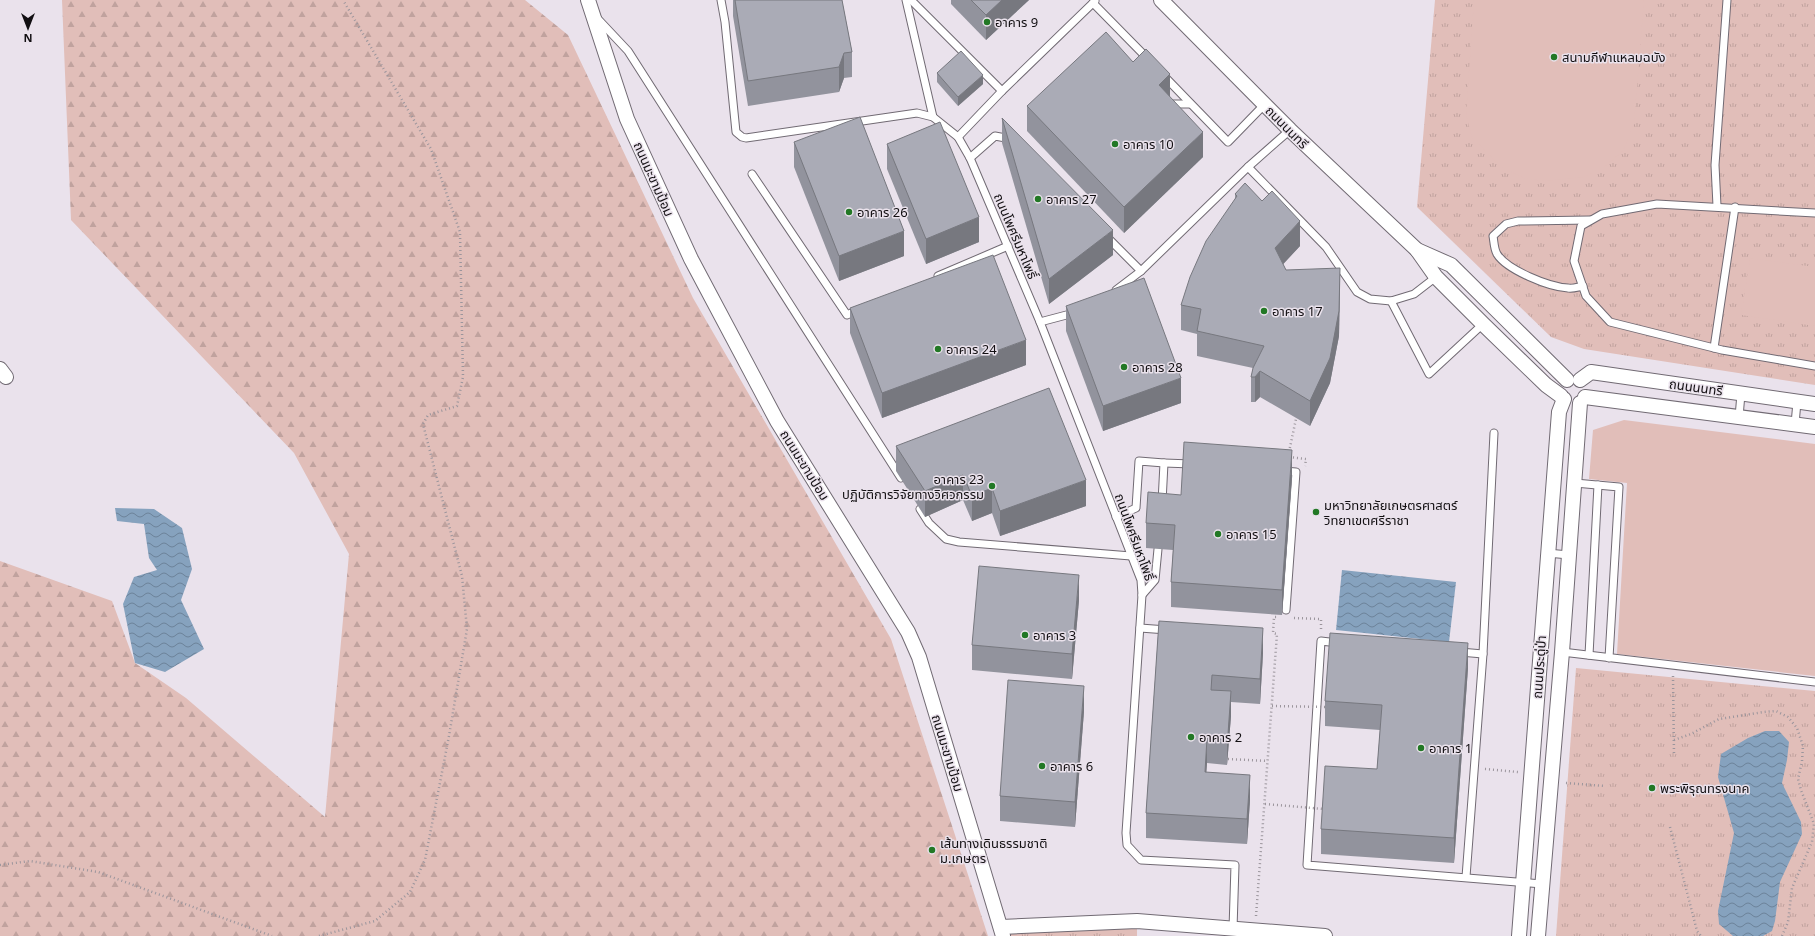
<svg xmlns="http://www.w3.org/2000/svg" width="1815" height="936" viewBox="0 0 1815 936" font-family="'Noto Sans','Noto Sans Thai',sans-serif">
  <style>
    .grass { fill: url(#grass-tufts) }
    .forest { fill: url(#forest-firs) }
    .pitch { fill: #e1beb9 }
    .water { fill: url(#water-waves) }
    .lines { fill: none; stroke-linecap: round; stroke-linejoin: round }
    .service-casing { stroke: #716a73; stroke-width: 9 }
    .minor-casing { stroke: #716a73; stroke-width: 16 }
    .path { stroke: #9b959c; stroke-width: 2.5; stroke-dasharray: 1 3; stroke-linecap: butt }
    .service { stroke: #fff; stroke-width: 7 }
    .minor { stroke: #fff; stroke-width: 14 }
    .path-bridge { stroke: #9b959c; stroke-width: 2.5; stroke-dasharray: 1 3; stroke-linecap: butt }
    .wall { fill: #92939d }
    .shaded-wall { fill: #77787f }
    .building { fill: #aaabb6; stroke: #77787f }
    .poi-dot { fill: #227825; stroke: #eae2ec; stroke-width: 1.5 }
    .labels { text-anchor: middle; stroke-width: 3; stroke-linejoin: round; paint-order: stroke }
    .poi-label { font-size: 13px; fill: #120f12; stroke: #eae2ec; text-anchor: start }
    .street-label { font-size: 13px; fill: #120f12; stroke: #eae2ec }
  </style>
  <defs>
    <pattern id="grass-tufts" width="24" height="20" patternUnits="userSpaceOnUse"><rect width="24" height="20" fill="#e1beb9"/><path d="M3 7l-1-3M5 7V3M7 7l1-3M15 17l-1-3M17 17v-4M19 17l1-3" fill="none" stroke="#c0a29e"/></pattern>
    <pattern id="forest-firs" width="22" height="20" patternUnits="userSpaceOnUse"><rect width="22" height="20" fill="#e1beb9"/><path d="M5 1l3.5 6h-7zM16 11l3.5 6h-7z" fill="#c0a29e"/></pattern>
    <pattern id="water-waves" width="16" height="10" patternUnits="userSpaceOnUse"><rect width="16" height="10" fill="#86a2be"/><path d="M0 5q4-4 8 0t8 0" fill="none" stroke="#6c8299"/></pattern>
  </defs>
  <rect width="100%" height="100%" fill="#eae2ec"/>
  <!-- grass -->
  <g class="grass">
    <path d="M1435,0h380v385l-231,-36 -33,-12 -134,-130z"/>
    <path d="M1576,668l239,23v245h-259z"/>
    <path d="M1137,921v15h-134l-2,-9z"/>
  </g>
  <!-- forest -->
  <path class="forest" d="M62,0h463l43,35 125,263 198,341 97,297h-988v-375l112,40 23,62 51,35 139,119 24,-263 -55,-101 -223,-233z"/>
  <!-- pitch -->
  <g class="pitch">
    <path d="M1474,0h170l-10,124 -11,27 -18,15 -21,11 -40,4 -20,-3 -21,-10 -31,-30 -6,-24z"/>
    <path d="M1750,258l65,9v59l-74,-11z"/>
    <path d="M1624,420l191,24v232l-198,-22 10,-171 -38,-4 4,-49z"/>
  </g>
  <!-- water -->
  <g class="water">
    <path d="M115,508l39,1 28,19 10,41 -11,31 23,49 -39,23 -30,-9 -12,-59 11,-27 23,-7 -8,-12 -5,-34 -27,-3z"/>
    <path d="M1342,570l114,12 -7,60 -113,-12z"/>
    <path d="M1765,731h14l10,11 -2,18 -5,23 19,39 1,12 -22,48 -5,39 -3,10 -9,5h-30l-14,-12 -1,-13 16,-78 -16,-56 3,-23 27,-16z"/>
  </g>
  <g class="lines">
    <!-- service casing -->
    <g class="service-casing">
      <g id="service">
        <path d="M721,0l4,22 11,110 6,5 4,1 171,-25 16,4 25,20 12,21 70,164 101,258 1,15 -16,238 1,12 14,15 94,5 -2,64"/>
        <path d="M906,0l27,117"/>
        <path d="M911,0l91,91"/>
        <path d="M1093,3l56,57"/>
        <path d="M597,18l31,33 273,427"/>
        <path d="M1164,76l64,66 37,-38"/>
        <path d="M1168,104h22"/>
        <path d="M958,137l44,-46 93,-90"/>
        <path d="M970,158l25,-22 16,3"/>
        <path d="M1248,167l78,80 31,45 13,7 21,2 23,-7 22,-17"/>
        <path d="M752,174l95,141 11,-5"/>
        <path d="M1717,206l-2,-41 12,-165"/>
        <path d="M1815,213l-158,-9 -55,10 -21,12 -7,35 12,35 24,26 112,28 93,16"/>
        <path d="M1107,237l34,34"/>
        <path d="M938,276l70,-30"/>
        <path d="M1583,286c-5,1 -11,3 -15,2 -19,-1 -61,-18 -71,-34 -3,-5 -3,-13 -4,-18l13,-12 12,-3 72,-1"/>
        <path d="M1116,290l25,-19 107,-104 42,-37"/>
        <path d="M1391,301l38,73 54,-50"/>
        <path d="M1040,322l34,-9"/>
        <path d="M1714,348l21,-141"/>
        <path d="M1739,417l2,-23"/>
        <path d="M1795,424l2,-22"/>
        <path d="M1164,463l28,1"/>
        <path d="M1284,471l12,1 -10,138"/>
        <path d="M1575,483l44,4 -10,171"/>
        <path d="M920,509l9,14 17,16 13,3 172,14"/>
        <path d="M1116,517l20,-9 3,-47 25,2 -2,39"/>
        <path d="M1547,553l22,2"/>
        <path d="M1142,595l13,-15 3,-31"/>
        <path d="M1140,628l27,2"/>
        <path d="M1338,643l-17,-2 -14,224 235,19"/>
        <path d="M1460,652l23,2"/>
        <path d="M1562,652l253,30"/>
        <path d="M1589,655l9,-170"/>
        <path d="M1466,877l17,-223 11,-221"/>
      </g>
    </g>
    <!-- minor casing -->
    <g class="minor-casing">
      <g id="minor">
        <path d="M588,0l39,119 64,140 86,162 131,211 11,25 84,279"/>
        <path d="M1161,0l129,130 127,120 19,27 47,47 63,61 15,11"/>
        <path d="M1417,250l34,15 116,115"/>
        <path d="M0,369l6,8"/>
        <path d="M1580,380l11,-8 224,32"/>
        <path d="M1585,397l230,30"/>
        <path d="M1001,927l136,-6 188,15"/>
        <path d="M1519,936l40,-524 5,-13"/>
        <path d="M1538,936l24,-284 18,-249"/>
      </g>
    </g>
    <!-- path -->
    <g class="path">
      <path d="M1289,452l7,-33"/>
      <path d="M1289,457l17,2 -1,7"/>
      <path d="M1294,618l27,1v12"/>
      <path d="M1673,676l1,79"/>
      <path d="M1674,740l17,-6 28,-15 45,-7 12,-1 12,6 9,11 6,18 -1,15 -4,18 3,11 13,34 -2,18 -20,46 -4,34 -6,14"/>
      <path d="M1228,759l40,2"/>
      <path d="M1485,769l33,3"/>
      <path d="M1566,783l39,3"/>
      <path d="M1670,827l27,104 4,5"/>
      <path d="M0,865l30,-4 68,11 174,64"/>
      <path d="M1256,916l21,-282 -4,-1 1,-16h3"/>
      <path d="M319,936l56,-15 35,-29 15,-32 24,-124 18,-107 -5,-53 -39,-152 5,-9 29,-9 6,-29 -3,-145 -29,-83 -88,-149"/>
    </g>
    <!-- service -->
    <use href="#service" class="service"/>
    <!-- minor -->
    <use href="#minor" class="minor"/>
    <!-- path-bridge -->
    <g class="path-bridge">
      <path d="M1272,706l54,1"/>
      <path d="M1265,804l59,5"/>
    </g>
  </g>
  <!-- wall -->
  <g class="wall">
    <path d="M733,0h109l10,52v25l-8,1 -5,14 -91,14 -15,-90z"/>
    <path d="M951,0h78l-43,40 -35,-36z"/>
    <path d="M1133,62l37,35 33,60 -79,76 -97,-102v-25z"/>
    <path d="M937,73l46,11 -25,22 -21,-24z"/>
    <path d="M1002,118l111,137 -64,49 -47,-161z"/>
    <path d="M794,142l110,114 -65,25 -45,-114z"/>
    <path d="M887,144l92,98 -53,22 -39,-95z"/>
    <path d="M1235,194l65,52 -17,18 3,6 54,23 -1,43 -9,47 -20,43 -50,-29 -5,5h-4v-25l2,-9 -56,-12v-22l-16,-4v-25l54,-105z"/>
    <path d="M1066,306l115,97 -78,28 -37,-100z"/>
    <path d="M850,308l176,57 -144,53 -32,-85z"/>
    <path d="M896,446l190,60 -86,30 -8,-23 -20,8 -9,-21 -38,17 -29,-46z"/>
    <path d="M1292,475l-10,140 -111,-8v-25l2,-32 -27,-2v-25l35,-28z"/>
    <path d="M1079,600l-7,79 -100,-9v-25z"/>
    <path d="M1159,621l104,32 -3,51 -29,-2v14l-4,49 -20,-2 -1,9 44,28 -3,44 -101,-6v-25z"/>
    <path d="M1468,668l-14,195 -133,-9v-25l56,-60 3,-39 -55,-4v-25z"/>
    <path d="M1084,711l-9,116 -75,-6v-25z"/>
  </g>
  <!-- shaded-wall -->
  <g class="shaded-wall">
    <path d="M1002,0h27l-43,40v-25z"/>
    <path d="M844,53v25l-5,14v-25z"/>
    <path d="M1170,74v25l-11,-14z"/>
    <path d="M983,75v9l-25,22v-9z"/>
    <path d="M1203,132v25l-79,76v-26z"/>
    <path d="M979,217v25l-53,22v-25z"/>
    <path d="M1300,221v25l-25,27v-25z"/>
    <path d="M1113,230v25l-64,49v-25z"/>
    <path d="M904,231v25l-65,25v-25z"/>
    <path d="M1340,268l-1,68 -9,47 -20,43v-25z"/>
    <path d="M1026,340v25l-144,53v-25z"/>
    <path d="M1260,371v26l-5,5v-25z"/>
    <path d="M1181,378v25l-78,28v-25z"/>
    <path d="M1292,450v25l-10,140v-25z"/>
    <path d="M963,475v25l-38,17v-26z"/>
    <path d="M1086,480v26l-86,30v-25z"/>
    <path d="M992,488v25l-20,8v-25z"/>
    <path d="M1079,575v25l-7,79v-25z"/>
    <path d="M1263,628v25l-3,51v-25z"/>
    <path d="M1468,643v25l-14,195v-25z"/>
    <path d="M1084,686v25l-9,116v-25z"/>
    <path d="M1231,691v25l-4,49v-25z"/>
    <path d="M1207,738v25l-2,34v-25z"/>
    <path d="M1250,775v25l-3,44v-25z"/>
  </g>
  <!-- building -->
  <g class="building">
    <path d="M735,0h107l10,52 -8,1 -5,14 -91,14z"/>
    <path d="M971,0h31l-16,15z"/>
    <path d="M1106,32l27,30 13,-13 24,25 -11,11 44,47 -79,75 -97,-101z"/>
    <path d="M961,51l22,24 -25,22 -21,-24z"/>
    <path d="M860,117l44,114 -65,25 -45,-114z"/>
    <path d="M1002,118l111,112 -64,49z"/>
    <path d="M940,122l39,95 -53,22 -39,-95z"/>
    <path d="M1245,183l17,18 10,-10 28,30 -25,27 11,22 54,-2 -1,43 -9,47 -20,43 -50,-30 -5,6h-4l2,-9 11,-22 -67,-15 4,-22 -20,-4 9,-28 16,-36 31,-45 -2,-2z"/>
    <path d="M993,255l33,85 -144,53 -32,-85z"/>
    <path d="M1144,278l37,100 -78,28 -37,-100z"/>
    <path d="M1049,388l37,92 -86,31 -8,-23 -20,8 -9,-21 -38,16 -29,-45z"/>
    <path d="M1184,442l108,8 -10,140 -111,-8 4,-57 -29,-2 2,-31 33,3z"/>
    <path d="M979,566l100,9 -7,79 -100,-9z"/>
    <path d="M1159,621l104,7 -3,51 -48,-4 -1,15 20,1 -3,43 -1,6 -20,-2 -2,34 45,3 -3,44 -101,-6z"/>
    <path d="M1330,633l138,10 -14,195 -133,-9 4,-63 52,3 5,-64 -57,-4z"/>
    <path d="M1008,680l76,6 -9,116 -75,-6z"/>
  </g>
  <!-- markers -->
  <g class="poi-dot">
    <circle cx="987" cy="22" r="4"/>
    <circle cx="1554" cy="57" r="4"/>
    <circle cx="1115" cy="144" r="4"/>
    <circle cx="1038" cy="199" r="4"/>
    <circle cx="849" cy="212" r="4"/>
    <circle cx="1264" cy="311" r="4"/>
    <circle cx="938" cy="349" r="4"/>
    <circle cx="1124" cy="367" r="4"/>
    <circle cx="992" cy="486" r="4"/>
    <circle cx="1316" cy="512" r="4"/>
    <circle cx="1218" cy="534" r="4"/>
    <circle cx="1025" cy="635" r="4"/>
    <circle cx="1191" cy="737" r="4"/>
    <circle cx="1421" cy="748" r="4"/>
    <circle cx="1042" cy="766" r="4"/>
    <circle cx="1652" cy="788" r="4"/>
    <circle cx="932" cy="850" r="4"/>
  </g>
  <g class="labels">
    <!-- poi labels -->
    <g class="poi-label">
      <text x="995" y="27">อาคาร 9</text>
      <text x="1562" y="62">สนามกีฬาแหลมฉบัง</text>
      <text x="1123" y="149">อาคาร 10</text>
      <text x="1046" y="204">อาคาร 27</text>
      <text x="857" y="217">อาคาร 26</text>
      <text x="1272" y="316">อาคาร 17</text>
      <text x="946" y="354">อาคาร 24</text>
      <text x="1132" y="372">อาคาร 28</text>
      <text x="984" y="484" text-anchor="end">อาคาร 23<tspan x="984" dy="15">ปฏิบัติการวิจัยทางวิศวกรรม</tspan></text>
      <text x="1324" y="510">มหาวิทยาลัยเกษตรศาสตร์<tspan x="1324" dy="15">วิทยาเขตศรีราชา</tspan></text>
      <text x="1226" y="539">อาคาร 15</text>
      <text x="1033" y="640">อาคาร 3</text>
      <text x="1199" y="742">อาคาร 2</text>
      <text x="1429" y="753">อาคาร 1</text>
      <text x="1050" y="771">อาคาร 6</text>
      <text x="1660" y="793">พระพิรุณทรงนาค</text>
      <text x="940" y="848">เส้นทางเดินธรรมชาติ<tspan x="940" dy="15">ม.เกษตร</tspan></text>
    </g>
    <!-- street labels -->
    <g class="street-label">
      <text transform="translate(1287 127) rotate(45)" y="5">ถนนนนทรี</text>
      <text transform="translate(654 179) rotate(66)" y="5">ถนนมะขามป้อม</text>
      <text transform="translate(1016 236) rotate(67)" y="5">ถนนโพศรีมหาโพธิ์</text>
      <text transform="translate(1696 387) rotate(8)" y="5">ถนนนนทรี</text>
      <text transform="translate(805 465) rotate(58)" y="5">ถนนมะขามป้อม</text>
      <text transform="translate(1135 537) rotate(70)" y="5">ถนนโพศรีมหาโพธิ์</text>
      <text transform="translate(1539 667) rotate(-86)" y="5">ถนนประดู่ป่า</text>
      <text transform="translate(948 753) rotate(73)" y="5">ถนนมะขามป้อม</text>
    </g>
  </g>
  <!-- north arrow -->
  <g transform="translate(28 28) rotate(180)" stroke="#eae2ec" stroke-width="3" paint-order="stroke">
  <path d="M0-3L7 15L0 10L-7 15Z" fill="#120f12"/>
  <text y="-6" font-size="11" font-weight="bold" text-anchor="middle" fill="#120f12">N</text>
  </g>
</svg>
